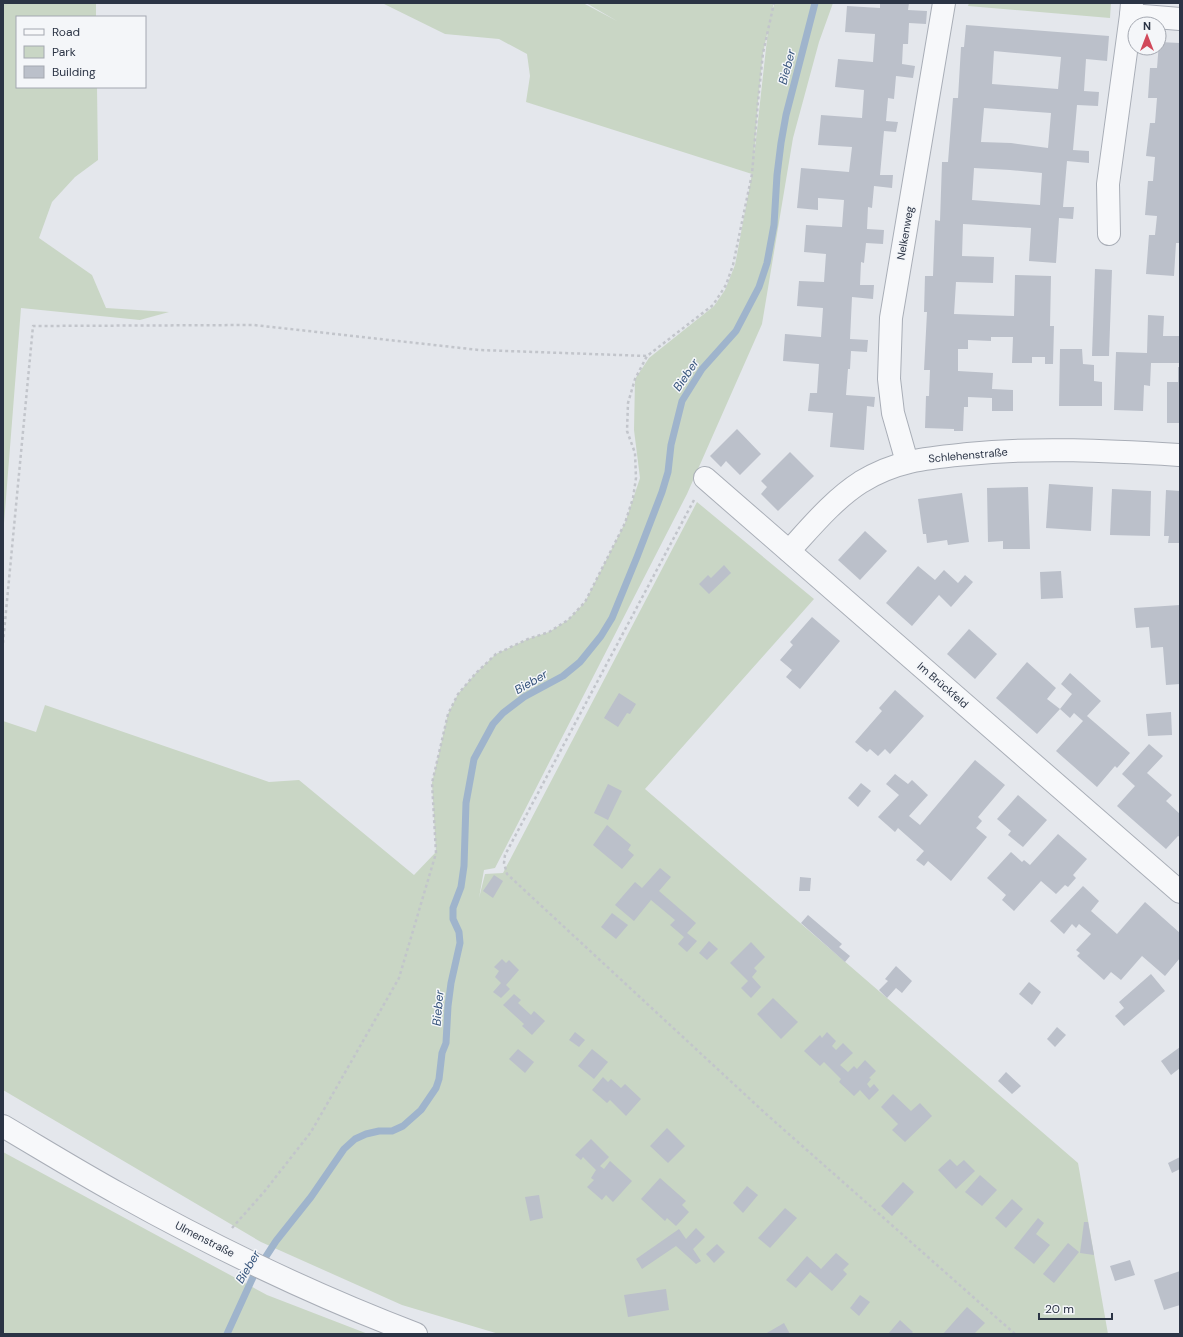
<svg xmlns="http://www.w3.org/2000/svg" width="1183" height="1337" viewBox="0 0 1183 1337" font-family="'DM Sans',sans-serif">
  <style>
    .green { fill: #c9d6c5; fill-rule: evenodd }
    .lines { fill: none; stroke-linecap: round; stroke-linejoin: round }
    .stream { stroke: #9fb4cc; stroke-width: 7 }
    .building { fill: #bbc0ca; fill-rule: evenodd }
    .minor-casing { stroke: #a9aeb7; stroke-width: 24 }
    .path { stroke: #c2c5cb; stroke-width: 2.5; stroke-dasharray: 3 3; stroke-linecap: butt }
    .minor { stroke: #f7f8fa; stroke-width: 22 }
    .labels { text-anchor: middle; stroke-width: 3; stroke-linejoin: round; paint-order: stroke }
    .street-label { font-size: 11px; fill: #2b3445; stroke: #f4f6f9 }
    .water-label { font-size: 12px; font-style: italic; fill: #34527a; stroke: #f4f6f9 }
  </style>
  <rect width="100%" height="100%" fill="#e4e7ec"/>
  <!-- green -->
  <g class="green">
    <path d="M3,3h93v14h-79v70h80l1,73 -23,17 -23,25 -13,36 53,37 14,33 63,4 -29,8 -119,-12 -18,228z"/>
    <path d="M382,3h201l34,18 -31,-18h188l-2,7 3,-7h58l-14,39 -26,96 -31,186 -75,170 -192,374 -11,2 -5,28 6,-24 18,-1 194,-371 117,97 -169,190 433,374 30,171h-609l-97,-29 -141,-63 -258,-152v-369l33,11 9,-27 224,77 30,-2 115,95 22,-23 -4,-69 16,-69 10,-20 18,-21 20,-19 32,-15 21,-7 19,-12 17,-18 40,-79 15,-45 -6,-48 1,-51 14,-21 65,-52 11,-16 10,-25 17,-91 -226,-72 4,-26 -3,-22 -28,-15 -54,-5zM768,30l-14,127 4,-55 5,-49z"/>
    <path d="M969,3h142l-1,15 -142,-12z"/>
    <path d="M3,1152l264,143 101,39h-365z"/>
  </g>
  <g class="lines">
    <!-- stream -->
    <path class="stream" d="M227,1334l27,-59 22,-34 35,-44 33,-48 11,-10 11,-5 13,-3h13l11,-5 18,-16 15,-22 3,-9 3,-26 4,-10 2,-37 3,-23 9,-40 -1,-11 -6,-13v-11l8,-21 3,-21 2,-63 8,-44 19,-35 10,-11 21,-16 39,-21 17,-14 21,-26 11,-18 25,-61 25,-65 6,-20 3,-27 11,-44 20,-32 34,-38 23,-44 8,-24 7,-38 3,-50 4,-32 5,-28 29,-112"/>
  </g>
  <!-- building -->
  <g class="building">
    <path d="M880,3h29l-1,7 19,1 -1,13 -17,-1 -1,21h-5l-1,20 13,2 -2,12 -17,-2 -2,23 -6,-1 -2,23 12,1 -2,10 -12,-1 -4,44h13l-1,13 -18,-2 -2,22 -4,-1 -1,22 17,1 -1,14 -17,-1 -2,20 -3,-1 -1,23h14l-1,14 -21,-2 -2,42 18,1 -1,12 -16,-1 -1,18h-2l-2,26 29,2 -1,10 -7,-1 -3,44 -34,-3 3,-34 -25,-2 2,-18h7l2,-29 -36,-3 2,-27 36,3 2,-29 -26,-2 2,-25 25,1 2,-28 -22,-2 2,-27 36,2 2,-27 -26,-2v12l-21,-2 4,-40 48,4 3,-25 -34,-2 3,-30 41,3 2,-28 -29,-3 3,-28 35,3 2,-28 -30,-2 2,-26 33,2z"/>
    <path d="M966,25l143,11 -2,25 -21,-2 -2,32 15,1 -1,14 -21,-1 -4,45 16,1v12l-22,-2 -4,46h11l-1,12 -14,-1 -3,45 -27,-2 2,-33 -68,-4 -1,32 32,1 -1,26 -37,-1 -2,32 60,2 1,-41 36,1 -1,50h4l-1,38h-8v-7h-13v6h-20l1,-26h-22v4l-23,-1v9h-10v22l35,2 -1,16 21,1v21h-21v-13l-24,-1v10h-4l-1,24h-9v-2l-29,-1 1,-32h3l1,-26h-6l3,-58h-3l1,-36h8l2,-56 5,1 2,-59h6l5,-64h5l3,-51h3zM994,51l67,6 -3,32 -66,-5zM984,108l67,5 -3,35 -37,-5 -30,-1zM974,168l36,2 32,3 -2,32 -68,-5z"/>
    <path d="M1159,42l21,1 -1,57h1v45l-1,14h1v84h-4l-2,33 -28,-2 3,-39h6l2,-19 -12,-1 3,-34h5l2,-24 -9,-1 4,-33h5l2,-25h-9l2,-30h7z"/>
    <path d="M1095,269l17,1 -3,86h-17z"/>
    <path d="M1148,315l16,1 -1,20h17v27h-29l-1,23 -6,-1 -1,26 -29,-1 2,-58 31,1z"/>
    <path d="M1060,349h22l1,15 11,1v16l8,1v24h-43z"/>
    <path d="M1178,367h2v56h-13v-41h11z"/>
    <path d="M737,429l24,25 -21,21 -14,-14 -5,6 -11,-11z"/>
    <path d="M790,452l24,24 -36,35 -17,-17 6,-7 -6,-6z"/>
    <path d="M1049,484l44,3 -2,44 -45,-3z"/>
    <path d="M1028,487l2,62h-27v-8l-15,1 -1,-54z"/>
    <path d="M1112,489l39,2 -1,45 -40,-1z"/>
    <path d="M1166,490l14,1v52h-12l1,-7h-5z"/>
    <path d="M962,493l7,49 -21,3 -1,-5 -20,3 -1,-9h-3l-5,-35z"/>
    <path d="M865,531l22,20 -27,29 -22,-20z"/>
    <path d="M724,565l7,8 -22,21 -10,-10 9,-9 3,3z"/>
    <path d="M918,566l17,14 9,-10 14,13 7,-8 8,7 -22,25 -12,-12 -27,31 -26,-23z"/>
    <path d="M1061,571l2,27 -22,1 -1,-27z"/>
    <path d="M1180,605v79l-14,1 -3,-38 -12,1 -2,-21 -13,1 -2,-20z"/>
    <path d="M812,617l28,24 -40,48 -14,-12 6,-7 -12,-10 13,-15 -3,-3z"/>
    <path d="M969,629l28,25 -22,25 -28,-25z"/>
    <path d="M1027,662l29,26 -9,11 13,10 -23,25 -41,-36z"/>
    <path d="M1070,673l31,28 -14,15 43,37 -13,15 -2,-2 -18,21 -41,-36 27,-30 -9,-8 -4,5 -10,-9 12,-15 -11,-10z"/>
    <path d="M895,690l29,26 -34,38 -5,-5 -7,7 -8,-7 -3,3 -12,-10 27,-31 -3,-3z"/>
    <path d="M619,693l17,11 -6,10 -3,-1 -9,14 -14,-9z"/>
    <path d="M1171,712l1,23 -24,1 -2,-22z"/>
    <path d="M1149,744l14,12 -16,17 25,22 -6,6 14,13v23l-2,-1 -12,13 -49,-43 18,-20 -13,-12z"/>
    <path d="M975,760l30,25 -27,32 4,4 -6,7 11,9 -36,44 -23,-20 -4,5 -8,-6 8,-9 -26,-23 -3,4 -17,-15 21,-22 -13,-11 9,-10 13,10 4,-4 16,15 -19,21 11,9z"/>
    <path d="M861,783l10,8 -13,16 -10,-9z"/>
    <path d="M608,784l14,7 -14,29 -14,-7z"/>
    <path d="M1018,795l29,25 -24,27 -15,-12 3,-4 -14,-12z"/>
    <path d="M607,825l24,20 -3,5 6,5 -12,14 -29,-24z"/>
    <path d="M1058,834l29,25 -14,16 3,3 -8,9 -3,-2 -9,9 -15,-13 -27,30 -12,-11 4,-5 -19,-17 24,-26 11,10 2,-2 6,5z"/>
    <path d="M660,868l11,9 -12,14 37,32 -9,10 10,8 -10,11 -9,-8 6,-7 -14,-12 5,-5 -24,-20 -17,21 -19,-16 20,-23 7,6z"/>
    <path d="M494,875l9,6 -10,17 -10,-7z"/>
    <path d="M800,877l11,1 -1,13h-11z"/>
    <path d="M1083,886l16,15 -8,10 26,23 28,-32 35,31v25l-15,18 -23,-20 -21,24 -10,-8 -7,8 -27,-24 3,-3 -4,-3 15,-16 -12,-10 -3,4 -4,-4 -8,10 -14,-13z"/>
    <path d="M612,913l16,12 -12,14 -15,-12z"/>
    <path d="M808,915l34,29 -3,3 11,9 -5,6 -44,-39z"/>
    <path d="M709,941l9,8 -11,11 -8,-7z"/>
    <path d="M751,942l14,15 -11,11 3,3 -5,6 9,10 -10,11 -10,-10 7,-7 -18,-18z"/>
    <path d="M502,959l4,4 3,-3 10,10 -13,15 4,4 -9,9 -8,-6 8,-9 -6,-6 4,-6 -5,-4z"/>
    <path d="M896,966l16,15 -10,12 -6,-5 -9,10 -8,-8 9,-9 -3,-2z"/>
    <path d="M1151,974l14,17 -41,35 -9,-10 9,-8 -5,-6z"/>
    <path d="M1029,982l12,10 -9,13 -13,-11z"/>
    <path d="M514,994l7,6 -3,3 13,12 3,-4 11,10 -13,14 -10,-9 2,-2 -21,-19z"/>
    <path d="M773,998l25,24 -17,17 -24,-25z"/>
    <path d="M1057,1027l9,8 -11,12 -8,-8z"/>
    <path d="M575,1032l10,8 -6,7 -10,-7z"/>
    <path d="M827,1032l9,9 -4,5 4,4 7,-7 10,10 -13,12 8,7 6,-6 3,3 8,-9 11,11 -7,7 2,1 -4,5 3,4 4,-4 5,6 -10,10 -9,-10 -6,6 -15,-14 2,-3 -17,-17 -4,4 -16,-15 16,-16 2,3z"/>
    <path d="M1180,1047v21l-9,7 -10,-14z"/>
    <path d="M518,1049l16,13 -9,11 -16,-14z"/>
    <path d="M592,1049l16,13 -14,17 -16,-13z"/>
    <path d="M1006,1072l15,14 -9,8 -14,-13z"/>
    <path d="M603,1077l5,5 3,-3 10,9 4,-4 16,15 -15,17 -16,-16 -3,3 -15,-13z"/>
    <path d="M893,1094l18,17 9,-8 12,13 -27,26 -13,-12 6,-6 -17,-17z"/>
    <path d="M667,1128l18,18 -17,17 -18,-17z"/>
    <path d="M591,1139l18,18 -9,9 4,3 6,-8 22,20 -19,21 -7,-7 -4,5 -15,-13 7,-7 -3,-2 5,-8 -13,-13 -2,3 -6,-5z"/>
    <path d="M1180,1157v12l-8,4 -4,-10z"/>
    <path d="M950,1159l7,7 7,-6 11,11 -19,18 -18,-19z"/>
    <path d="M980,1175l17,15 -15,16 -17,-14z"/>
    <path d="M660,1178l26,23 -4,4 7,7 -13,14 -9,-8 -2,3 -24,-22z"/>
    <path d="M903,1182l11,10 -22,24 -11,-10z"/>
    <path d="M747,1186l11,9 -15,18 -10,-10z"/>
    <path d="M539,1195l4,23 -13,3 -5,-24z"/>
    <path d="M1012,1199l11,10 -17,19 -11,-10z"/>
    <path d="M785,1208l12,10 -27,30 -12,-10z"/>
    <path d="M1038,1218l6,5 -8,11 14,11 -16,19 -20,-16z"/>
    <path d="M1084,1222h4l6,33 -14,-2z"/>
    <path d="M696,1228l9,9 -12,12 8,12 -5,3 -20,-18 -34,23 -6,-10 43,-30 7,10z"/>
    <path d="M1068,1243l11,9 -25,31 -11,-9z"/>
    <path d="M717,1244l8,8 -11,11 -8,-9z"/>
    <path d="M836,1253l13,11 -6,6 4,4 -15,17 -22,-19 -14,16 -10,-8 21,-24 14,13z"/>
    <path d="M1130,1260l5,15 -20,6 -5,-15z"/>
    <path d="M1180,1271v34l-16,5 -10,-30z"/>
    <path d="M666,1289l3,21 -41,7 -4,-22z"/>
    <path d="M860,1295l10,7 -11,14 -9,-8z"/>
    <path d="M967,1307l18,16 -11,11h-31z"/>
    <path d="M900,1320l13,12 -2,2h-23z"/>
    <path d="M784,1323l6,11h-25z"/>
  </g>
  <g class="lines">
    <!-- minor casing -->
    <g class="minor-casing">
      <g id="minor">
        <path d="M1132,3l-1,12 49,4"/>
        <path d="M1109,234l-1,-50 23,-169"/>
        <path d="M907,462l-14,-49 -4,-34 2,-61 53,-315"/>
        <path d="M705,478l475,414"/>
        <path d="M789,551c22,-24 44,-51 72,-69 36,-22 67,-24 107,-28 71,-7 141,-3 212,1"/>
        <path d="M3,1126c39,23 78,47 118,69 95,53 193,100 295,139"/>
      </g>
    </g>
    <!-- path -->
    <g class="path">
      <path d="M694,500l-189,355 -1,8 3,11 258,239 250,221"/>
      <path d="M3,643l30,-317 221,-1 225,25 168,6"/>
      <path d="M232,1228l32,-36 47,-60 88,-154 37,-125 -4,-70 16,-69 10,-20 18,-21 20,-19 32,-15 21,-7 19,-12 17,-18 40,-79 8,-25 3,-20 -1,-25 -8,-22 1,-28 7,-24 12,-23 66,-51 13,-20 7,-20 19,-91 6,-72 5,-49 11,-50"/>
    </g>
    <!-- minor -->
    <use href="#minor" class="minor"/>
  </g>
  <g class="labels">
    <!-- street labels -->
    <g class="street-label">
      <text transform="translate(905 233) rotate(-80)" y="4">Nelkenweg</text>
      <text transform="translate(968 455) rotate(-5)" y="4">Schlehenstraße</text>
      <text transform="translate(943 685) rotate(41)" y="4">Im Brückfeld</text>
      <text transform="translate(205 1239) rotate(27)" y="4">Ulmenstraße</text>
    </g>
    <!-- water labels -->
    <g class="water-label">
      <text transform="translate(787 67) rotate(-75)" y="4">Bieber</text>
      <text transform="translate(686 375) rotate(-56)" y="4">Bieber</text>
      <text transform="translate(531 682) rotate(-30)" y="4">Bieber</text>
      <text transform="translate(438 1008) rotate(-85)" y="4">Bieber</text>
      <text transform="translate(248 1267) rotate(-59)" y="4">Bieber</text>
    </g>
  </g>
  <!-- border -->
  <rect width="1183" height="1337" fill="none" stroke="#2b3445" stroke-width="8"/>
  <!-- legend -->
  <rect x="16" y="16" width="130" height="72" fill="#f4f6f9" stroke="#a4a8b1"/>
  <rect x="24" y="29" width="20" height="6" fill="#f7f8fa" stroke="#a4a8b1"/>
  <text x="52" y="36" font-size="12" fill="#2b3445">Road</text>
  <rect x="24" y="46" width="20" height="12" fill="#c9d6c5" stroke="#a4a8b1"/>
  <text x="52" y="56" font-size="12" fill="#2b3445">Park</text>
  <rect x="24" y="66" width="20" height="12" fill="#bbc0ca" stroke="#a4a8b1"/>
  <text x="52" y="76" font-size="12" fill="#2b3445">Building</text>
  <!-- north arrow -->
  <g transform="translate(1147 36)"><circle r="19" fill="#f4f6f9" stroke="#a4a8b1"/>
  <path d="M0-3L7 15L0 10L-7 15Z" fill="#d1495b"/>
  <text y="-6" font-size="11" font-weight="bold" text-anchor="middle" fill="#2b3445">N</text>
  </g>
  <!-- scale -->
  <path d="M1039 1313v6h73v-6" fill="none" stroke="#2b3445" stroke-width="2"/>
  <text x="1045" y="1313" font-size="12" fill="#2b3445" stroke="#f4f6f9" stroke-width="3" paint-order="stroke">20 m</text>
</svg>
